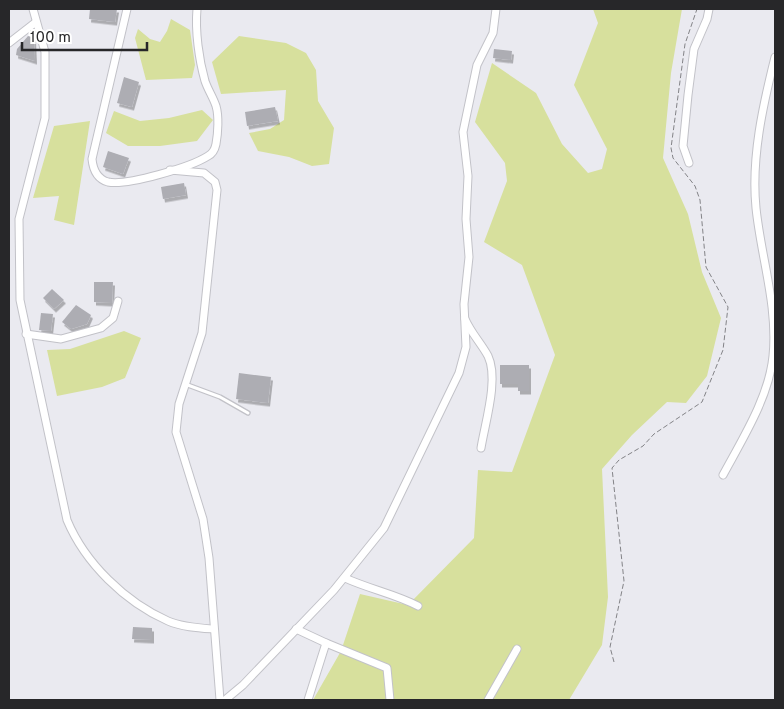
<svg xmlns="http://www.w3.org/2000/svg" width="784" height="709" viewBox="0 0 784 709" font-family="Overpass,sans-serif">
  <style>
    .green { fill: #d7e09d }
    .building { fill: #adadb3; filter: url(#shadow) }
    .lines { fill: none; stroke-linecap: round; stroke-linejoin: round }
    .lane-casing { stroke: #c2c2c8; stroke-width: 5.5 }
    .street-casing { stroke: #c2c2c8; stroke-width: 9 }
    .path { stroke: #838387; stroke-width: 1; stroke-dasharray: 5 2.5; stroke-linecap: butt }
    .lane { stroke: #fff; stroke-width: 3 }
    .street { stroke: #fff; stroke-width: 7 }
  </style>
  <defs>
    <filter id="shadow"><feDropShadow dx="2" dy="3.5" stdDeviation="0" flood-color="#0004"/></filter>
  </defs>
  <rect width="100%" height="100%" fill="#eaeaf0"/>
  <!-- green -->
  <g class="green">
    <path d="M593,9h89l-11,64 -8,85 25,56 14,58 19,46 -14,58 -21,27 -19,-1 -35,33 -30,34 6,128 -6,48 -33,55h-256l28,-49 19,-57 48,11 66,-67 4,-68 34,2 43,-117 -33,-90 -38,-23 23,-61 -2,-18 -30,-41 17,-59 44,30 26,51 26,29 14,-4 5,-20 -33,-64 24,-62z"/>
    <path d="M171,19l19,11 5,35 -3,13 -46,2 -11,-42 3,-9 12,10 10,3 7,-11z"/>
    <path d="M239,36l47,7 20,10 10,17 2,31 16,27 -5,36 -17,2 -23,-9 -31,-6 -9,-18 21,-4 14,-9 2,-30 -65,4 -9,-32z"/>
    <path d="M202,110l11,10 -16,21 -37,5h-32l-22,-13 8,-22 26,10 29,-3z"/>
    <path d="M90,121l-16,104 -20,-5 5,-24 -26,2 21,-72z"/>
    <path d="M124,331l17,7 -16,40 -23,9 -45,9 -10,-46 23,-1z"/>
  </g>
  <!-- building -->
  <g class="building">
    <path d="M90,9h27l-2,13 -26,-3z"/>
    <path d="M28,36l6,2 1,23 -19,-6 1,-6z"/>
    <path d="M494,49l18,2 -1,9 -18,-2z"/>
    <path d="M124,77l15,5 -7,25 -15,-4z"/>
    <path d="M275,107l3,14 -31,5 -2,-14z"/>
    <path d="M108,151l21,7 -6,16 -20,-7z"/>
    <path d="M184,183l2,12 -23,4 -2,-12z"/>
    <path d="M94,282h19l-1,21 -18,-1z"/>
    <path d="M52,289l12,11 -10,9 -11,-11z"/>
    <path d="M76,305l15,10 -4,9 -16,5 -9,-7z"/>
    <path d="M41,313l12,1 -2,17 -12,-1z"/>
    <path d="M500,365h29v26h-11v-7h-18z"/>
    <path d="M239,373l32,4 -3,26 -32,-4z"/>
    <path d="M133,627l19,1v12l-20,-1z"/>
  </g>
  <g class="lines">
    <!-- lane casing -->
    <g class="lane-casing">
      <path id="lane" d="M185,384l35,13 28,16"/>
    </g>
    <!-- street casing -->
    <g class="street-casing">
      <g id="street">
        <path d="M33,9l12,43v66l-26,101 1,81 47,220c18,43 58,82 101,101 14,6 31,7 45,8"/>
        <path d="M127,9l-35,150c1,10 5,20 16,23 19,4 83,-15 100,-26 4,-2 7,-7 8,-12 2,-11 3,-28 0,-38 -3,-9 -8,-16 -11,-25 -6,-21 -10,-50 -8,-72"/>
        <path d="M9,43l27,-21"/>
        <path d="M689,163l-6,-17 5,-51 6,-46 13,-30 2,-10"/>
        <path d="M170,170l34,3 11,9 2,8 -15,143 -23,71 -3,28 27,87 6,39 11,142"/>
        <path d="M465,319c6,14 16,24 23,37 11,23 -3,67 -7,92"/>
        <path d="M26,334l35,5 40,-11 12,-10 5,-17"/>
        <path d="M723,475c20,-37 46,-78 50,-119 5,-50 -12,-99 -17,-148 -5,-50 7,-103 19,-151"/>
        <path d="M345,578c24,11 50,16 73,28"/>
        <path d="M296,629l30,14 -18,57"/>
        <path d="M326,643l61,25 3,32"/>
        <path d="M225,700l18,-15 91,-95 50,-62 75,-155 7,-26 -2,-43 5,-47 -3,-38 2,-43 -5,-44 14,-67 16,-32 3,-24"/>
        <path d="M488,700l29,-51"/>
      </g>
    </g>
    <!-- path -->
    <path class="path" d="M614,662l-4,-15 14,-66 -12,-113 7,-8 24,-14 11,-12 48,-32 21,-52 5,-43 -22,-40 -6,-67 -5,-14 -22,-28 -2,-10 14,-104 12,-35"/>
    <!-- lane -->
    <use href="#lane" class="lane"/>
    <!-- street -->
    <use href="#street" class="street"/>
  </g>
  <!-- border -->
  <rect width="784" height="709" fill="none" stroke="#272729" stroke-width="20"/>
  <!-- scale -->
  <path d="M22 42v8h125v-8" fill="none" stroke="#272729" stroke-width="2.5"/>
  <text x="30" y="42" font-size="15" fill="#272729" stroke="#ffffff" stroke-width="4" paint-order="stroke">100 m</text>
</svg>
